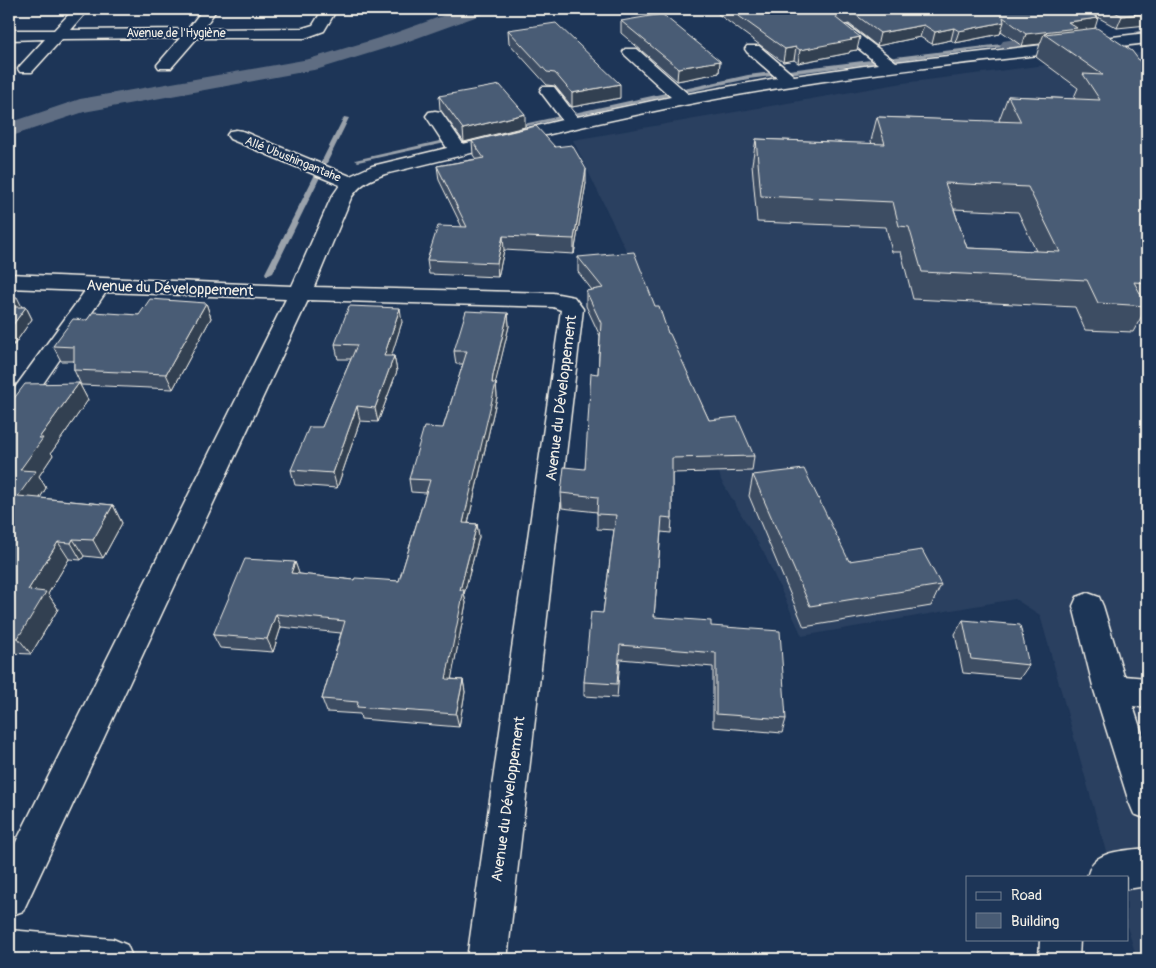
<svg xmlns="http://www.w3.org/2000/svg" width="1156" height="968" viewBox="0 0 1156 968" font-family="Pangolin,sans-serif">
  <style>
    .built { fill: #2a4060 }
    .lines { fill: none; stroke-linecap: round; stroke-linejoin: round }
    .stream { fill: #9aa2ab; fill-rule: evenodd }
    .canal { fill: #5e6d82; fill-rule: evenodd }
    .minor-casing { stroke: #f4f1e8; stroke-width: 3 }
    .minor { fill: #1d3557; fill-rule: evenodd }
    .wall { fill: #3e4e64; stroke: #f4f1e8; fill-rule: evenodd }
    .shaded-wall { fill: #324051; stroke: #f4f1e8 }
    .building { fill: #485b74; stroke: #f4f1e8; fill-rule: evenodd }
    .labels { text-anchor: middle; stroke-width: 4; stroke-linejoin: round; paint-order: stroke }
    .far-street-label { font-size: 12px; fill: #f4f1e8; stroke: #1d3557 }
    .street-label { font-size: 15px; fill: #f4f1e8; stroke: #1d3557 }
  </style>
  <rect width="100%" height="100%" fill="#1d3557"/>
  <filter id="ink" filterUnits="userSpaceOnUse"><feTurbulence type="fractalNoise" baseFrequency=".02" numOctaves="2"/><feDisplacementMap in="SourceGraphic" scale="10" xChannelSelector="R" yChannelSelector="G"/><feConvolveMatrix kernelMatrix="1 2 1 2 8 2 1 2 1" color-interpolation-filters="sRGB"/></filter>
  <g filter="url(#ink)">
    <!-- built -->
    <path class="built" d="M1147,52v907h-10l-10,-33v-49h-14l-73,-262 -25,-16 -213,37 -38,-83 -43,-73 -19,-72 -129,-268 330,-57z"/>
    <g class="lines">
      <!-- stream -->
      <g class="stream">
        <path d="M1147,29v4l-9,1 -3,-2z"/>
        <path d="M1010,43l2,1v2l-264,33 -235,50 -3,-2 238,-52z"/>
        <path d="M344,117l5,1 -76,155 -4,2h-3l-1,-2z"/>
        <path d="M475,133l2,1v2l-119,26 -3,-2z"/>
      </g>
      <!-- canal -->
      <g class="canal">
        <path d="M462,9h26l-2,4 -80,29 -87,27 -235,43 -75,25v-14l71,-24 229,-40 83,-25z"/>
        <path d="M1040,9h22l34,18 3,6 -3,4 -32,7 -54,7 -7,-2 -3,-4 3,-4 71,-11 -32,-17z"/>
      </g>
      <!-- minor casing -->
      <g class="minor-casing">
        <g id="minor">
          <path d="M74,9h15l-18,21 117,-1 15,-20h14l-14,20 100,-1 10,-3 10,-16h14l-13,22 -19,7h-108l-26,30h-12l-2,-3 23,-27 -118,1 -30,33h-12l-2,-3 2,-3 25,-27 -36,1v-10h45z"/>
          <path d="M843,24l5,2 48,36 251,-29v10c-118,14 -237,24 -355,43 -137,21 -272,55 -407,88 -16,6 -24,9 -34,24l-37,89 239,6 21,4 9,12 -76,650h-40l94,-649 -8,-3 -245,-7 -285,611 -14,5v-60l277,-557 -180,-7 -88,128 -9,3v-27l76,-105 -76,-3v-14l283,12 39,-88 9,-13 -110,-46 -3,-4 3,-4 6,-1 6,1 108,45 22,-10 75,-18 -21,-32 3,-4 6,-1 6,1 22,32 99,-24 -22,-29 2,-4h12l23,30 94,-20 -46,-42 -2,-3 2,-3h12l51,45 89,-16 -30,-26 -2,-3 2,-3h12l35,30 84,-12 -40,-32 -3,-3 3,-3z"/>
          <path d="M1088,593l11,4 4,9 21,70 23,2v30l-14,-2 14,43v70l-13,-5 -5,-12 -35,-112 -21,-84 4,-9z"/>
          <path d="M1147,848v38l-20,3v-12h-40c2,-5 3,-11 7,-15 12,-12 37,-12 53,-14z"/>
          <path d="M9,930l104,9 14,6 6,14h-124z"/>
          <path d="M1040,939h40l-1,20h-40z"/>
        </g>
      </g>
      <!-- minor -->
      <use href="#minor" class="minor"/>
    </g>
    <!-- wall -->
    <g class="wall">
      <path d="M719,9h364l12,19 52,43v239h-2l-12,22 -48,-2 -10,-23 -162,-8 -12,-47h-9l-6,-25 -129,-5 -5,-58 4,-25 116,5 -1,-3 6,-24 123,5 -1,-2 9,-24 67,3 -1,-2 4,-9 -42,-31 4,-13 -18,2 -21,-15 -1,3 -45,9 -4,-3 -19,4 -12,-7 -43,9 -28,-22 -5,1 13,25 -7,1 -1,2 -51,10 -4,-3 -11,2 -65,-48zM954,209l64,3 18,39 -69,-3z"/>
      <path d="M1083,9h64l-30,19z"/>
      <path d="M621,21l99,40 -1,12 -42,8 -56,-48z"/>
      <path d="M508,30l112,68 -48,9 -17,-21 -8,-1 -38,-42z"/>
      <path d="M439,96l86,31 -61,15 -24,-33z"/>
      <path d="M472,141l114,42 -12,71 -70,-4 -6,27 -69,-3 -2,-14 35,-33 -23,-47 -2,-14 39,-7 -3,-4z"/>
      <path d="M578,257l77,49 54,114 45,36 -2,15 -80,2v45l-1,15 -10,-1 -7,85 57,9 75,93 -4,14 -69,-6v-60l-93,-8 -3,39 -33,-2v-14l19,-69 11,-83 -17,-1v-17l-35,-4 -1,-15 24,-24 13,-95 2,-38 -14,-30v-15l6,-1 -14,-18z"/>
      <path d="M9,297l13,10h4l6,12 -18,26h-5z"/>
      <path d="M206,303l5,15 -38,71 -92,-4 -7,-15v-9h-13l-8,-15 34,-26 52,-5z"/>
      <path d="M508,313l1,13 -14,57h1l1,14 -29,126 9,1 2,13 -15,57 2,9 -15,76 12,1 2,12 -6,35 -98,-8 -1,-5 -33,-2 -5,-13 19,-66 -60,-6 -8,25 -53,-4 -7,-13 82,-73 4,12 55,6 45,1 27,-88 -15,-1 -2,-13 34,-51 20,-64h-7l-2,-13z"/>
      <path d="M402,322l-11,34h3l3,15 -19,51 -18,-1 -23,67 -42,-3 -4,-15 31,-43 29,-68h-13l-3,-15z"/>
      <path d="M79,383l9,17 -37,53 2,2 -14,21 7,12 -6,10 73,7 9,18 -19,35 -19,-2 -3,4 -12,-1 -21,35 10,15 -27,45 -22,-1v-248z"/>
      <path d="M753,475l96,86 92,24 -10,21 -127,21 -55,-131z"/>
      <path d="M963,620l66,45 -9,13 -57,-5 -8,-39z"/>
    </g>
    <!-- shaded-wall -->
    <g class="shaded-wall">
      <path d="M1147,13v12l-30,3 5,-12z"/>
      <path d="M1098,18l-4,13 -50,3 -4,10 -18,2 4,-12 42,-12z"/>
      <path d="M1004,22l-4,12 -45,9 4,-12z"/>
      <path d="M924,25l-4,12 -43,9 3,-13z"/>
      <path d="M954,28l-3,12 -19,4 3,-12z"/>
      <path d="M860,37l-3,13 -7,1 -1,2 -51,10 2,-13z"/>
      <path d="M796,47l-2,13 -11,2 2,-13z"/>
      <path d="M720,61l-1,12 -42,8 1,-13z"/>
      <path d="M620,84v14l-48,9v-14z"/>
      <path d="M525,114v13l-61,15 -1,-13z"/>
      <path d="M586,169v14l-12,71v-15z"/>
      <path d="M503,236l1,14 -6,27 -1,-14z"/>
      <path d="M17,297l6,12 -14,-2z"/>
      <path d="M206,303l5,15 -38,71 -7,-15z"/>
      <path d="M26,307l6,12 -18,26 -5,-10v-5z"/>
      <path d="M400,308l2,14 -15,48 -3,-14z"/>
      <path d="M508,313l1,13 -15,63 2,-6 1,14 -32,139 -2,-13 29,-140 1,-8z"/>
      <path d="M394,356l3,15 -19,51 -3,-14z"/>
      <path d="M79,383l9,17 -37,53 2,2 -14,21 7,12 -16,26 -12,-18 2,-26 19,-32z"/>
      <path d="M357,406l3,15 -23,67 -4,-15z"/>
      <path d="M113,505l9,18 -19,35 -10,-18z"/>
      <path d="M477,524l2,13 -15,57 2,9 -17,88 -3,-12 14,-89z"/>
      <path d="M73,539l11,17 -3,4 -10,-17z"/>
      <path d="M58,542l11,17 -21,35 10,15 -27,45 -13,-16 10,-48z"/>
      <path d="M295,562l5,14 -9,-3z"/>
      <path d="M276,614l5,13 -8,25 -6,-13z"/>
      <path d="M463,680l2,12 -6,35 -3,-13z"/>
    </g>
    <!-- building -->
    <g class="building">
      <path d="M729,9h354l15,9 -30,4 9,6 -51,6 -23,-17 1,5 -45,9 -5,-3 -19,4 -11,-7 -44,8 -28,-21 -13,1 -3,5 24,19 -10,2 2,1 -52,10 -4,-3 -11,2z"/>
      <path d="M1109,9h38v4l-25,3z"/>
      <path d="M662,14l58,47 -42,7 -57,-47z"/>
      <path d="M556,23l64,61 -48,9 -17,-20 -8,-1 -39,-42z"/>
      <path d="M1097,28l35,23 15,20v212l-13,-1 13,24 -49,-3 -11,-23 -165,-8 -13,-45 -10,-1 -6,-24 -132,-6 -5,-57 129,5 -8,-27 144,5 -13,-26 92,4 -17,-26 20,1 -59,-41zM945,183l83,4 32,65 -93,-4z"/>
      <path d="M500,85l25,29 -62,15 -24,-33z"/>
      <path d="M536,126l19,21 17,-2 14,24 -12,70 -71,-3 -6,27 -70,-3 11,-34 29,1 -30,-61 47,-8 -12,-17z"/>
      <path d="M634,252l21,54h4l9,27 2,1 39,86 28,-3 17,39 -82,2v60l-10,-1 -8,100 57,4v5l69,5 6,88 -70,-5v-61l-96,-8 -3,39 -33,-2 7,-70 12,1 13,-98 -19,-1 1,-17 -37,-4 3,-26 21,2 6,-96 7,1 3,-51 -15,-32 17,-3 -25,-31z"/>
      <path d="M9,297h8l-8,10h17l-17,23z"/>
      <path d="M150,299l56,4 -40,71 -92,-4v-23l-21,-1 20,-27 14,1 6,-8 46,3z"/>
      <path d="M349,306l51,2 -16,48h10l-19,52 -18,-2 -24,67 -42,-3 18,-43h13l35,-82 -22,-1z"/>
      <path d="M466,311l42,2 -15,62 -1,8h4l-33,140 14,1 -17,66h4l-18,89 17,1 -7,34 -99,-7 1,-5 -36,-3 23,-78 -69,-7 -9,25 -54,-4 32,-76 50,3 -4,11 63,7 1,-2 44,3 31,-101 -21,-1 15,-52 19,1 24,-77h-13z"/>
      <path d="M79,383l-40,55h4l-23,32 16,1 -18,25 95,9 -20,35 -20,-1 -2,4 -13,-1 -30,48 18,2 -28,46 -9,-1v-232l16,-21z"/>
      <path d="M804,469l45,92 73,-11 19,35 -131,21 -57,-131z"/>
      <path d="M963,620l57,5 9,40 -58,-6z"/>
    </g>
  </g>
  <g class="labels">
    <!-- far-street labels -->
    <g class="far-street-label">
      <text x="176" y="37">Avenue de l'Hygiène</text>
      <text transform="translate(293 159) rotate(22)" y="4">Allé Ubushingantahe</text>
    </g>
    <!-- street labels -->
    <g class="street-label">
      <text transform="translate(170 288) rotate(2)" y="5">Avenue du Développement</text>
      <text transform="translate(561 398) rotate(-83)" y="5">Avenue du Développement</text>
      <text transform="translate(508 799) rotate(-82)" y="5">Avenue du Développement</text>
    </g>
  </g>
  <!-- margin -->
  <rect width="1156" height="968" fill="none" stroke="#1d3557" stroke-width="30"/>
  <rect x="15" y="15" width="1126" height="938" fill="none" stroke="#f4f1e8" stroke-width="2" filter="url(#ink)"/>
  <!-- legend -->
  <rect x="966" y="876" width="162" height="65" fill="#1d3557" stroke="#738091"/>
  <rect x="976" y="892" width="25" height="8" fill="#1d3557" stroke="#738091"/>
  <text x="1011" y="900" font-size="15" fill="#f4f1e8">Road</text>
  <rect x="976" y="913" width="25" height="15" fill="#485b74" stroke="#738091"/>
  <text x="1011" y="926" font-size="15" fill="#f4f1e8">Building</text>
</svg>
